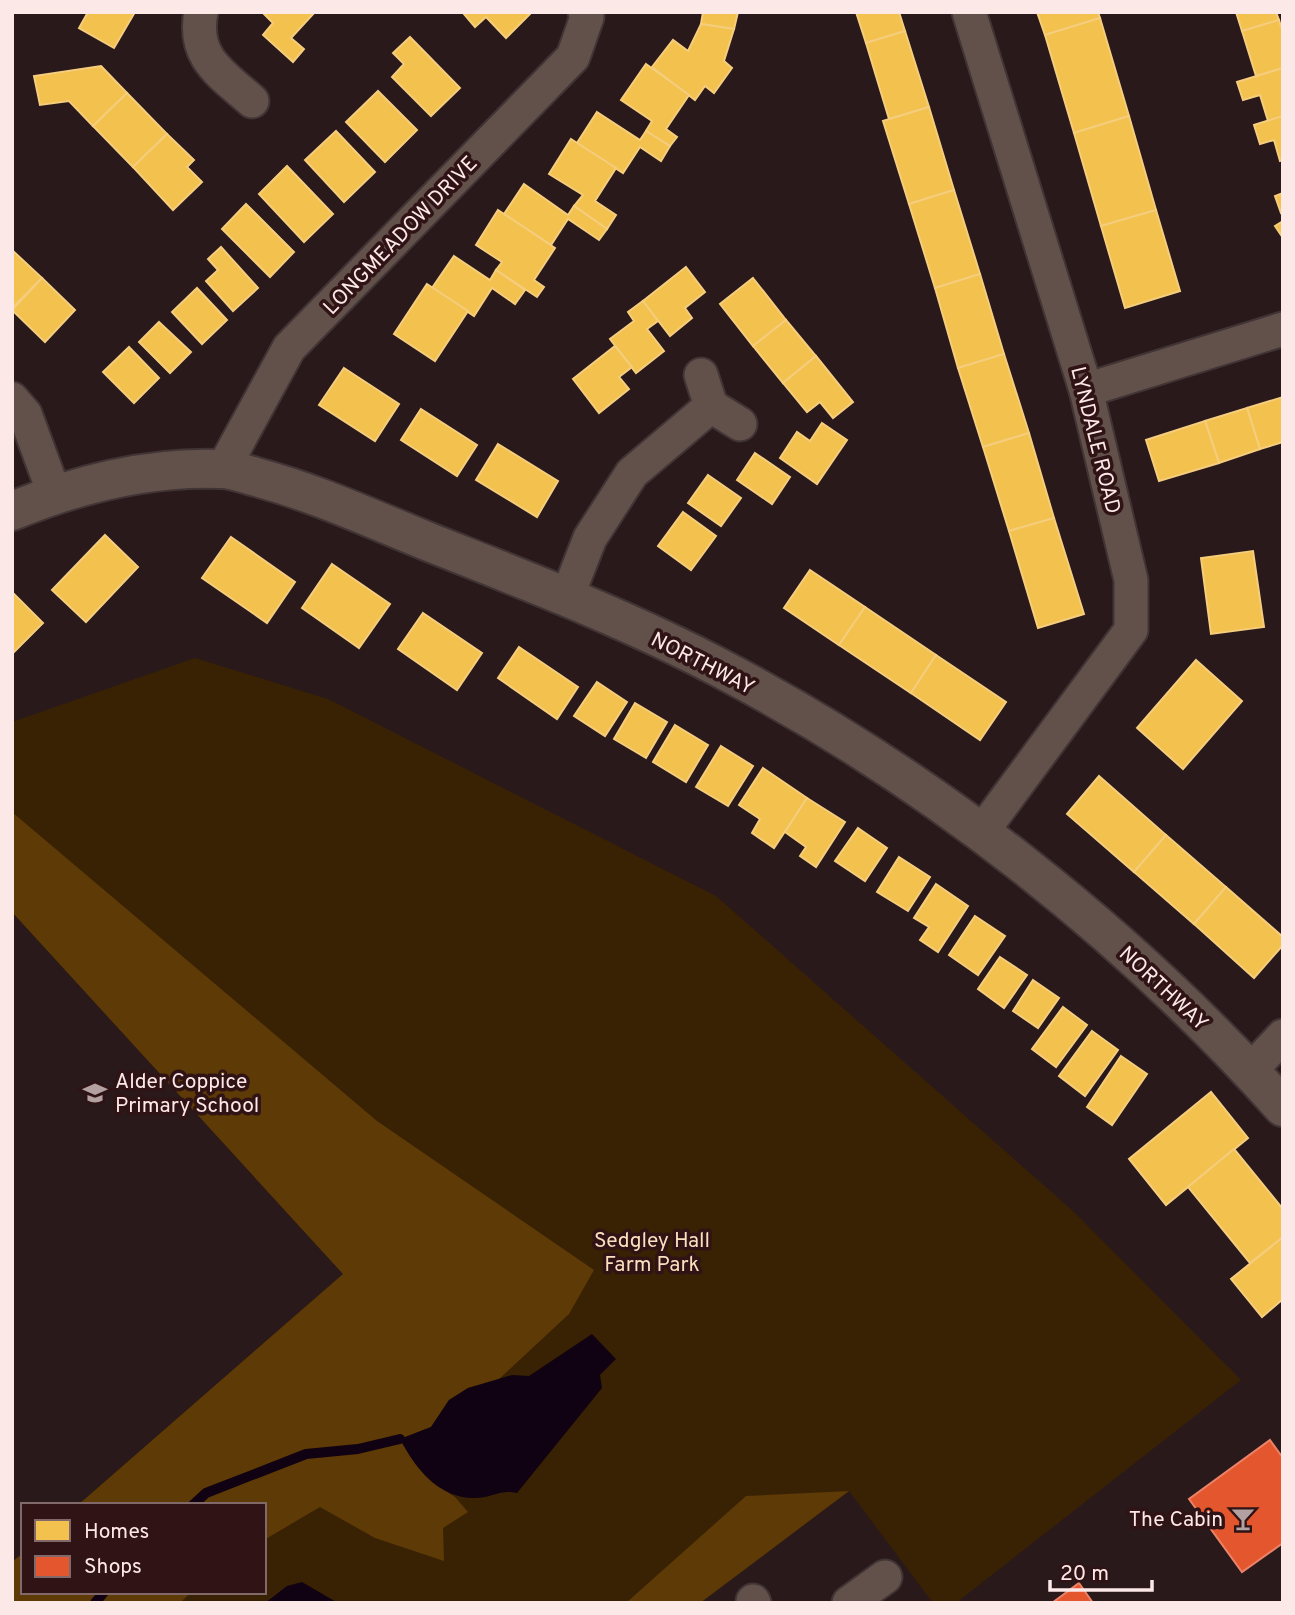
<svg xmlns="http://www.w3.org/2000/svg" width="1295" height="1615" viewBox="0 0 1295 1615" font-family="Overpass,sans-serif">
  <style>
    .green { fill: #392204 }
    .forest { fill: #5d3a06 }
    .water { fill: #100212 }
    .homes { fill: #f2c14e; stroke: #f5cd7c; stroke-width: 2 }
    .shops { fill: #e4572e; stroke: #ec8266; stroke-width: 2 }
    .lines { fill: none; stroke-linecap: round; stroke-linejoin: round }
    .stream { stroke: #100212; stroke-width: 10 }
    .minor-casing { stroke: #413434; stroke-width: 37 }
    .tertiary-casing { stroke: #413434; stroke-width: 42 }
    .minor { stroke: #62504b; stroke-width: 33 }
    .tertiary { stroke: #62504b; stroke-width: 38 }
    .labels { text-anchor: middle; stroke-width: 7; stroke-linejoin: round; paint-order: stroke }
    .street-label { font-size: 21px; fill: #fde8e8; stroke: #2f1315 }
    .poi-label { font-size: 21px; fill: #fde8e8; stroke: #2f1315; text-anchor: start }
    .park-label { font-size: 21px; fill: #fcdfbe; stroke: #2f1315 }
  </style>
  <rect width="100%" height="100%" fill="#29191b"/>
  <!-- green -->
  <path class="green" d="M195,658l133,41 388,197 358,316 167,168 -285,223h-23l-84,-112 -149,112h-688v-41l11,-9v39h241v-87h-186l265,-231 -331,-362v-190z"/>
  <!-- forest -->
  <g class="forest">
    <path d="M12,812l365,309 217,149 -25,44 -71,66 -30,8 -19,12 -18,27 -31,12 32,43 23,15 13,15 -25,16 1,33 -69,-23 -55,-31 -56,33v-35h-186l265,-231 -331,-362z"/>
    <path d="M849,1491l-149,112h-74l120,-107z"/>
    <path d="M23,1553v39h168l-11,11h-168v-41z"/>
  </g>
  <!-- water -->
  <g class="water">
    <path d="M592,1334l24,25 -16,16 2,13 -85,105c-14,-3 -19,1 -32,4 -41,7 -68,-25 -85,-58l31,-12 18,-27 19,-12 44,-13 17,1z"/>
    <path d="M302,1582l36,21h-73l22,-17z"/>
  </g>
  <!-- homes -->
  <g class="homes">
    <path d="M88,12h47l-21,36 -35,-20z"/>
    <path d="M262,12h53l-24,26 13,11 -11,13 -30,-27 10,-12z"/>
    <path d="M466,12h66l-26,26 -20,-21 -11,10 -11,-13z"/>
    <path d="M703,12h35l-4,17 -33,-5z"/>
    <path d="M856,12h43l6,19 -39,12z"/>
    <path d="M1037,12h61l2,6 -55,17z"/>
    <path d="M1236,12h40l3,8 -37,11z"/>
    <path d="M1100,18l29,98 -55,17 -29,-98z"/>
    <path d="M1279,20l4,13v35l-27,8 -14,-45z"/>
    <path d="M701,24l33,5 -10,32 8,7 -18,25 -9,-7 -10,14 -43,-33 21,-27 15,11z"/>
    <path d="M905,31l24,76 -40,12 -23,-76z"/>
    <path d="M410,37l50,51 -29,28 -39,-39 12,-13 -11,-11z"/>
    <path d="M646,64l43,31 -23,34 11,8 -7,9 -24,-15 6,-10 -31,-21z"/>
    <path d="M101,66l26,27 -34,33 -24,-25 -29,4 -6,-29z"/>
    <path d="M1283,68v48l-15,5 -8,-26 -17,5 -6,-18z"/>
    <path d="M378,91l39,39 -32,32 -39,-40z"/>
    <path d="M127,93l40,41 -34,33 -40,-41z"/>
    <path d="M929,107l25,83 -45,14 -26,-83z"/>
    <path d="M597,112l43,28 6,-9 24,15 -9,15 -21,-14 -17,26 -46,-30z"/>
    <path d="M1129,116l27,94 -55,16 -27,-93z"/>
    <path d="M1283,116v44l-3,1 -6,-21 -14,4 -6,-19z"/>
    <path d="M336,131l39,41 -31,30 -39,-42z"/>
    <path d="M167,134l27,26 -7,7 15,15 -29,28 -40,-43z"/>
    <path d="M571,139l45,29 -21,33 21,14 -9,14 -33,-23 9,-11 -34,-21z"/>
    <path d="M287,166l46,48 -29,28 -45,-48z"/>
    <path d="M524,184l44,31 6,-9 33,23 -8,11 -31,-21 -17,26 -47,-31z"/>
    <path d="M954,190l26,84 -45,14 -26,-84z"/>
    <path d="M1283,193v19l-2,1 -6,-17z"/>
    <path d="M246,204l48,48 -24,25 -48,-48z"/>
    <path d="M498,210l57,38 -21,32 10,7 -7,10 -41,-27 6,-8 -26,-17z"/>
    <path d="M1156,210l24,81 -55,17 -24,-82z"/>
    <path d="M1283,221v17l-8,-12z"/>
    <path d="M221,247l37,41 -25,23 -27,-30 12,-11 -10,-11z"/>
    <path d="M12,250l30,28 -30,30z"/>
    <path d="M454,256l36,24 6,-10 29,20 -10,14 -23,-16 -18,28 -42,-28z"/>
    <path d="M686,267l19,25 -20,16 7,10 -22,18 -27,-35z"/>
    <path d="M980,274l24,80 -46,14 -23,-80z"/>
    <path d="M42,278l33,32 -30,32 -33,-32z"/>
    <path d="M753,278l33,42 -33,26 -33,-42z"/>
    <path d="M427,284l41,27 -33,50 -41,-27z"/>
    <path d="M197,288l30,32 -25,24 -30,-32z"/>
    <path d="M643,301l15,20 -11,8 17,22 -28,22 -26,-34 24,-18 -6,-9z"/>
    <path d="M786,320l30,36 -33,27 -30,-37z"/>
    <path d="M159,322l32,30 -21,21 -31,-31z"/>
    <path d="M615,346l17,21 -13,10 10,12 -30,24 -26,-34z"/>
    <path d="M129,347l30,31 -25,25 -31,-31z"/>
    <path d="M1004,354l25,79 -46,14 -25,-79z"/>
    <path d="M816,356l37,46 -20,16 -13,-16 -13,10 -24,-29z"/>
    <path d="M344,368l55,36 -24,37 -56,-36z"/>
    <path d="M1283,397v45l-23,7 -13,-41z"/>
    <path d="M1247,408l13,41 -41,14 -14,-42z"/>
    <path d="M421,409l56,36 -20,31 -56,-36z"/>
    <path d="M1205,421l14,42 -60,18 -13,-41z"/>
    <path d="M822,423l25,17 -30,44 -37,-26 17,-26 13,9z"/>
    <path d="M1029,433l25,85 -45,13 -26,-84z"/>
    <path d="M498,444l60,37 -21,36 -61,-37z"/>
    <path d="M755,453l35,24 -18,27 -35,-24z"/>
    <path d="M708,475l33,23 -20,28 -33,-23z"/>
    <path d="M683,512l33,24 -25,34 -33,-24z"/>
    <path d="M1054,518l30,96 -46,14 -29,-97z"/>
    <path d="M105,535l33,32 -52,55 -34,-32z"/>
    <path d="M231,537l64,45 -28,41 -65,-45z"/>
    <path d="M1253,551l11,76 -53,7 -10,-76z"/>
    <path d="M332,564l58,40 -31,44 -57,-40z"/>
    <path d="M810,570l55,37 -26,38 -55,-37z"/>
    <path d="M14,594l29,29 -31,31v-59z"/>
    <path d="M865,607l71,48 -25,38 -72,-48z"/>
    <path d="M423,613l59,40 -25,37 -59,-41z"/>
    <path d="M519,647l59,40 -21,32 -59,-41z"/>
    <path d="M936,655l70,47 -26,38 -69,-47z"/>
    <path d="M1196,660l46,41 -59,68 -46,-41z"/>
    <path d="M597,682l30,20 -22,34 -31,-20z"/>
    <path d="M635,703l32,19 -21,36 -32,-19z"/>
    <path d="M675,725l33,20 -22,37 -33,-20z"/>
    <path d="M721,746l32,20 -25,40 -32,-19z"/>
    <path d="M763,768l44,30 -33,50 -22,-15 8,-14 -21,-14z"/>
    <path d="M1099,776l67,59 -32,37 -67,-58z"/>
    <path d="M807,798l38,24 -29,45 -16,-11 6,-9 -21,-15z"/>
    <path d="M858,828l29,20 -22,33 -30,-20z"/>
    <path d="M1166,835l60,52 -32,37 -60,-52z"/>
    <path d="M899,857l31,20 -22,34 -31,-19z"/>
    <path d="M936,884l32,22 -30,46 -18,-12 9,-13 -15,-9z"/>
    <path d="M1226,887l57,50v8l-29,33 -60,-54z"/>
    <path d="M975,916l30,20 -27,39 -29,-20z"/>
    <path d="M1000,957l27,18 -23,33 -26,-19z"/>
    <path d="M1033,980l26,18 -21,30 -25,-17z"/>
    <path d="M1063,1007l24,18 -31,42 -24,-18z"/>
    <path d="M1092,1031l26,19 -33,46 -26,-20z"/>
    <path d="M1121,1056l26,18 -35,51 -25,-18z"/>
    <path d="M1211,1092l37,46 -82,67 -37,-46z"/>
    <path d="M1234,1149l49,60v28l-33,26 -62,-76z"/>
    <path d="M1283,1237v62l-21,18 -31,-38z"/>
  </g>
  <!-- shops -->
  <g class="shops">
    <path d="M1270,1440l13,18v85l-41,29 -53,-73z"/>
    <path d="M1079,1583l14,20h-41z"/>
  </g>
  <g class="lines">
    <!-- stream -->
    <g class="stream">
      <path d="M193,1505l13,-12 100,-39 52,-5 42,-10"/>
      <path d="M95,1603l9,-11"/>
    </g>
    <!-- minor casing -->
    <g class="minor-casing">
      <g id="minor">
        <path d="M201,12c-9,46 21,62 51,89"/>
        <path d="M969,12l117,378 45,190v50l-150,203"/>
        <path d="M701,375l10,31 29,18"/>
        <path d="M1086,390l197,-61"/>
        <path d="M12,399l13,15 29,79"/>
        <path d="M223,469l66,-121 284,-291 14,-40 -2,-5"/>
        <path d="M567,597l23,-59 42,-65 79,-67"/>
        <path d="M1250,1071l33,-35"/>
        <path d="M753,1601l1,2"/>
        <path d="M849,1603l36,-26"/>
      </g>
    </g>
    <!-- tertiary casing -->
    <g class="tertiary-casing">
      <path id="tertiary" d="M12,511c66,-27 137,-45 209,-42 11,0 24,5 35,8 60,16 116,42 173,65 98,39 198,77 291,126 210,110 405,263 563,439"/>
    </g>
    <!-- minor -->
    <use href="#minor" class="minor"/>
    <!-- tertiary -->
    <use href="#tertiary" class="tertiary"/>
  </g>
  <!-- icons -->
  <defs>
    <g id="school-bare" transform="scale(1.89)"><path d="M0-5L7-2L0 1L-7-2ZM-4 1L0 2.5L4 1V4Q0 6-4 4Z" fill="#b3a0a0" stroke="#2f1315" stroke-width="2.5" paint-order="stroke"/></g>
    <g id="bar-bare" transform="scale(1.89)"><path d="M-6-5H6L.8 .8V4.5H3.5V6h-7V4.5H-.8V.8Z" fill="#b3a0a0" stroke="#2f1315" stroke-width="2.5" paint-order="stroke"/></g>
  </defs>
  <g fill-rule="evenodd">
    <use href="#school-bare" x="95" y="1093"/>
    <use href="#bar-bare" x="1243" y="1519"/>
  </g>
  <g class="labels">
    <!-- street labels -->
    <g class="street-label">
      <text transform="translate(400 235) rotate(-46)" y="7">LONGMEADOW DRIVE</text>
      <text transform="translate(1096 440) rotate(76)" y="7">LYNDALE ROAD</text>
      <text transform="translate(703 663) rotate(27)" y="7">NORTHWAY</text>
      <text transform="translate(1164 988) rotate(43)" y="7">NORTHWAY</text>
    </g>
    <!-- poi labels -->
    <g class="poi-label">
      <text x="115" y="1088">Alder Coppice<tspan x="115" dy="24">Primary School</tspan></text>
      <text x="1223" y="1526" text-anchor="end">The Cabin</text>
    </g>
    <!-- park labels -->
    <g class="park-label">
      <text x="652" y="1247">Sedgley Hall<tspan x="652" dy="24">Farm Park</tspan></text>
    </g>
  </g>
  <!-- border -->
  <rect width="1295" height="1615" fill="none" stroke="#fde8e8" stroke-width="28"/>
  <!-- legend -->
  <rect x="21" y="1503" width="245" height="91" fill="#2f1315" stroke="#816869" stroke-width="2"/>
  <rect x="35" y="1520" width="35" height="21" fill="#f2c14e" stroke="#816869" stroke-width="2"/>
  <text x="84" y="1538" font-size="21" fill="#fde8e8">Homes</text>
  <rect x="35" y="1556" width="35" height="21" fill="#e4572e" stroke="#816869" stroke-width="2"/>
  <text x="84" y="1573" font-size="21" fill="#fde8e8">Shops</text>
  <!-- scale -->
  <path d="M1050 1580v10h102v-10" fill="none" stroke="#fde8e8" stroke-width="3.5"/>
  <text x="1060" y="1580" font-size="21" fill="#fde8e8" stroke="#2f1315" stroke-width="5" paint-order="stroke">20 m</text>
</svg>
